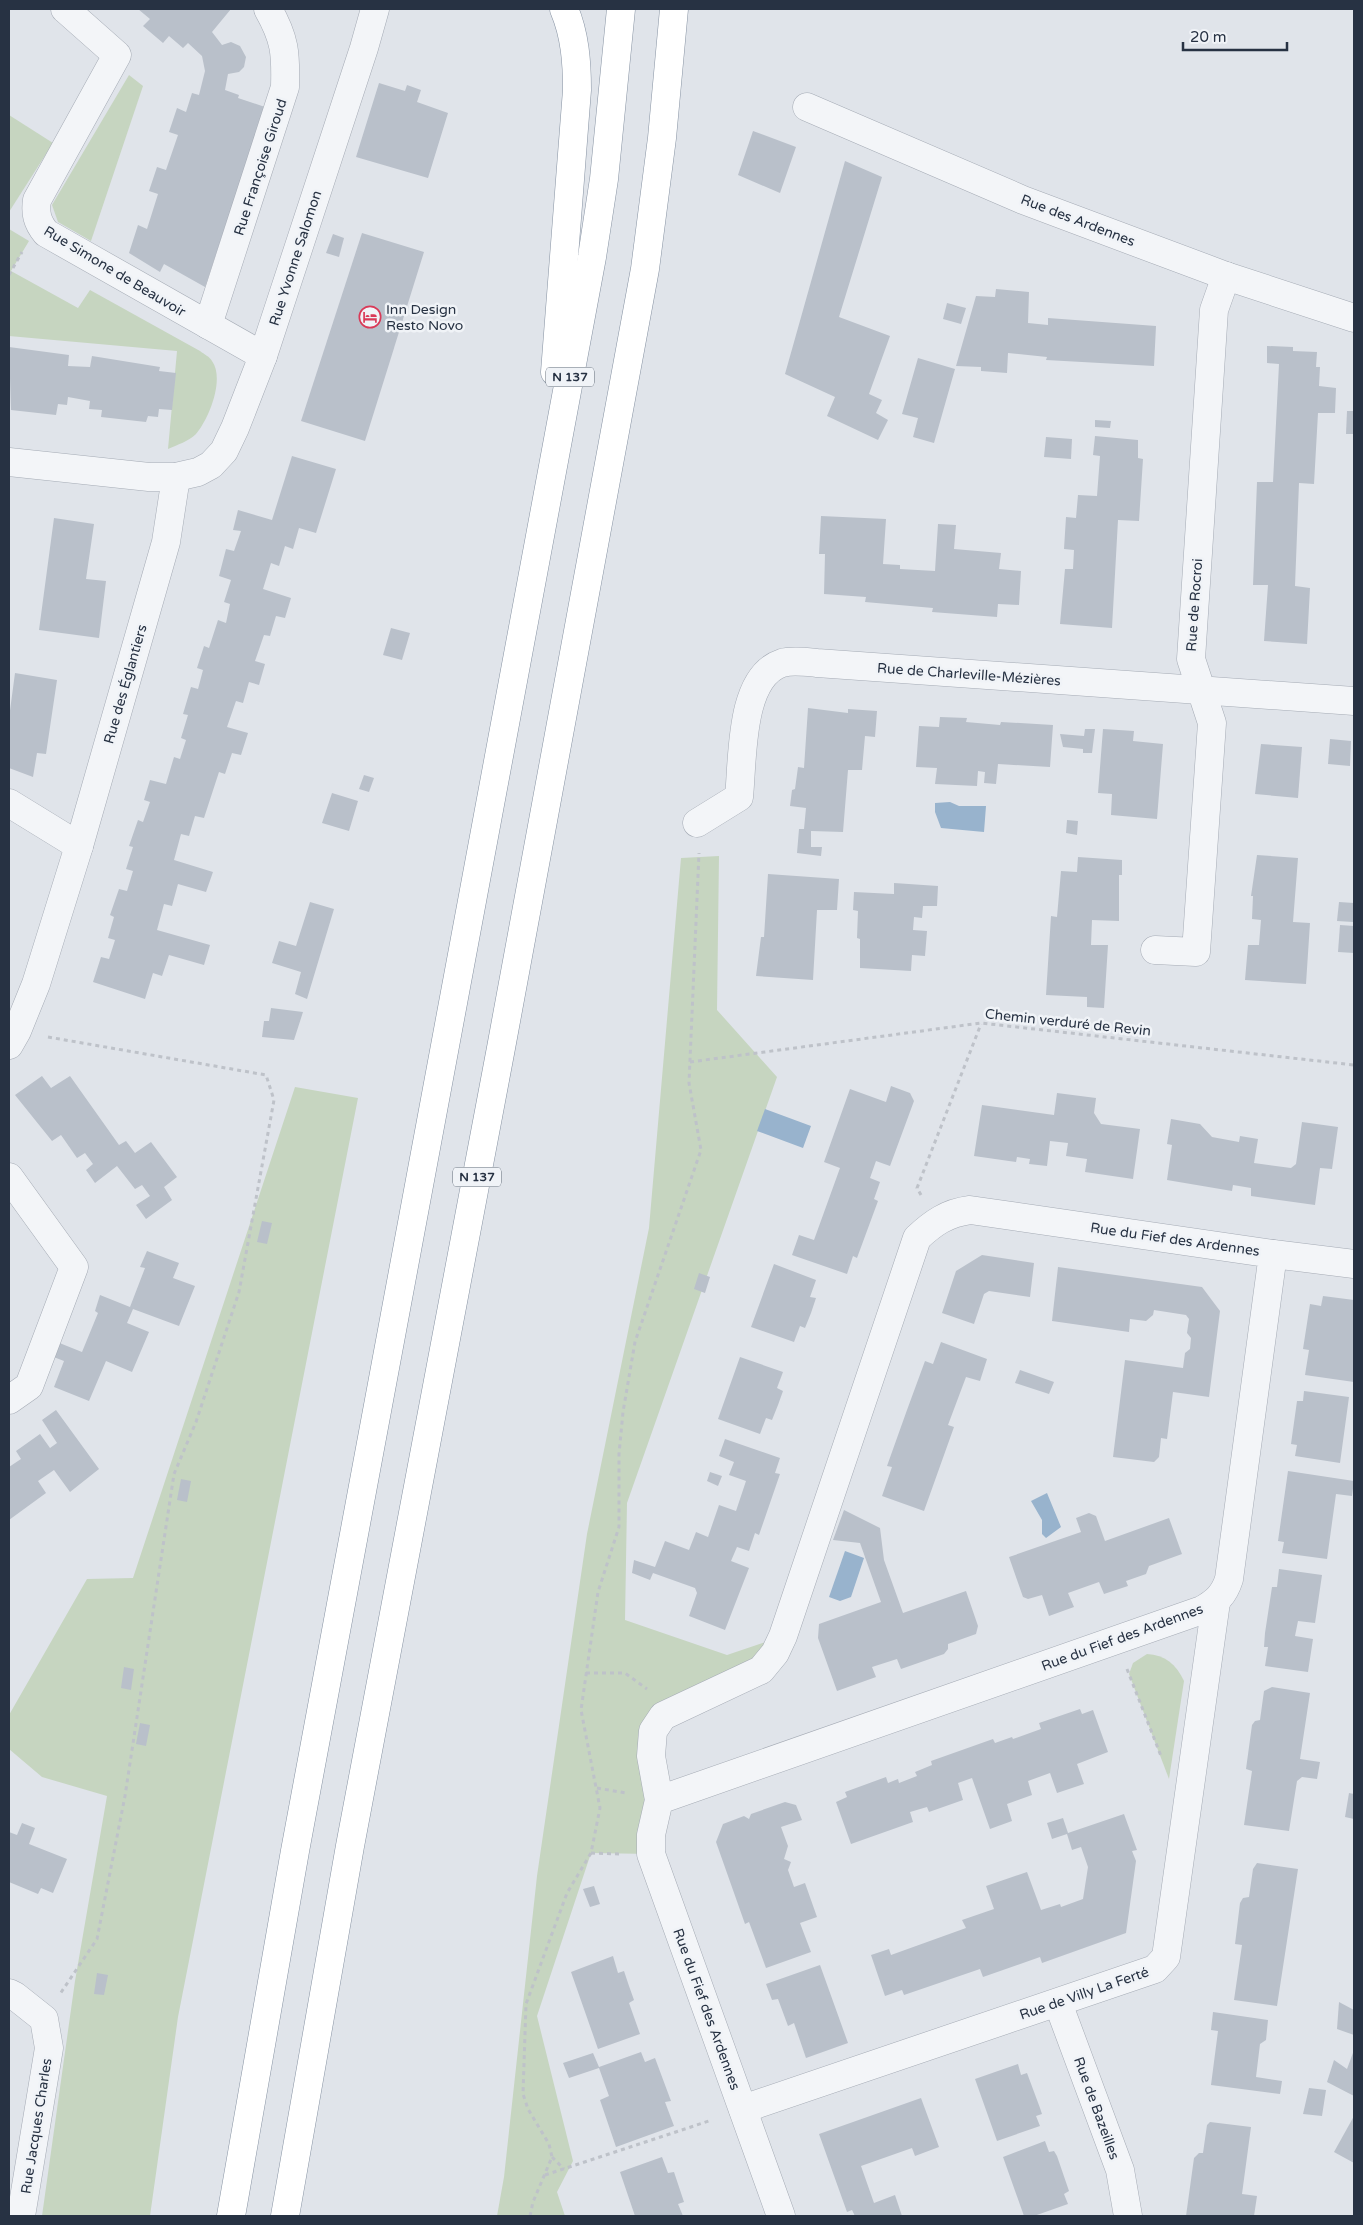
<svg xmlns="http://www.w3.org/2000/svg" width="1363" height="2225" viewBox="0 0 1363 2225" font-family="'Varela Round',sans-serif">
  <style>
    .green { fill: #c6d5c0 }
    .water { fill: #98b3cd }
    .building { fill: #b9c0ca }
    .lines { fill: none; stroke-linecap: round; stroke-linejoin: round }
    .street-casing { stroke: #a5abb5; stroke-width: 29 }
    .highway-casing { stroke: #8692a2; stroke-width: 29 }
    .path { stroke: #bec2c9; stroke-width: 3; stroke-dasharray: 4 4; stroke-linecap: butt }
    .street { stroke: #f3f5f8; stroke-width: 28 }
    .highway { stroke: #fff; stroke-width: 28 }
    .labels { text-anchor: middle; stroke-width: 5; stroke-linejoin: round; paint-order: stroke }
    .shield { fill: #f0f3f7; stroke: #636c79; stroke-width: 1 }
    .shield-label { font-size: 12px; font-weight: bold; fill: #273243 }
    .street-label { font-size: 14px; fill: #273243; stroke: #f0f3f7 }
    .poi-label { font-size: 14px; fill: #273243; stroke: #f0f3f7; text-anchor: start }
  </style>
  <rect width="100%" height="100%" fill="#e0e4ea"/>
  <!-- green -->
  <g class="green">
    <path d="M129,75l14,11 -52,155 -33,-19 -6,-17z"/>
    <path d="M9,115l44,28 -44,69z"/>
    <path d="M9,229l20,12 -18,30 67,37 12,-18 110,61c4,3 10,6 12,10 13,18 -3,58 -16,73 -7,7 -19,11 -28,15l9,-98 -168,-15z"/>
    <path d="M719,856l-2,154 60,67 -150,426 -2,117 102,35 56,-19 -8,17 -112,63 -12,138 -60,-1 -54,163 36,145 -16,31 8,24h-68l7,-39 33,-301 50,-342 62,-306 32,-370z"/>
    <path d="M295,1087l63,11 -180,919 -28,199h-108l33,-235 32,-185 -65,-19 -33,-28v-34l78,-136 46,-1z"/>
    <path d="M1147,1654c18,1 29,10 37,27l-15,98 -40,-105 4,-11z"/>
  </g>
  <!-- water -->
  <g class="water">
    <path d="M950,802l9,4h27l-2,26 -43,-4 -6,-16v-9z"/>
    <path d="M765,1109l46,17 -8,22 -46,-17z"/>
    <path d="M1047,1493l14,34 -15,11 -4,-4v-14l-11,-19z"/>
    <path d="M845,1551l19,7 -13,39 -11,4 -11,-4z"/>
  </g>
  <!-- building -->
  <g class="building">
    <path d="M138,9h93l-19,23 10,13 9,-3 9,4 6,11 -2,10 -5,5 -11,2 -3,16 14,5 -1,3 27,9 -60,180 -41,-23 -4,8 -31,-19 9,-28 9,4 11,-35 -9,-3 8,-24 9,3 12,-35 -9,-3 8,-24 9,4 6,-19 7,2 6,-24 -3,-15 -14,-13 -5,5 -14,-12 -6,7 -20,-17 7,-7z"/>
    <path d="M379,83l26,8 2,-6 14,5 -4,12 31,11 -20,65 -72,-21z"/>
    <path d="M753,131l43,16 -16,46 -42,-18z"/>
    <path d="M845,161l37,16 -43,140 51,19 -21,58 13,6 -6,13 12,7 -10,20 -51,-24 8,-19 -50,-23z"/>
    <path d="M362,233l62,19 -59,189 -64,-20z"/>
    <path d="M333,234l11,4 -5,19 -13,-4z"/>
    <path d="M996,289l33,3 -1,31 20,2v-7l108,8 -2,40 -108,-6 1,-3 -39,-4 -1,20 -26,-2v-4l-25,-1 20,-70 19,1z"/>
    <path d="M947,303l19,5 -5,16 -18,-5z"/>
    <path d="M1267,346l26,1v4l24,1 -1,15h4l-1,19 17,2 -1,25h-17l-4,71 -15,-1 -4,103 15,2 -3,56 -43,-3 4,-56h-15l4,-103h16l6,-118 -12,-1z"/>
    <path d="M9,347l60,8 -1,11 22,1 2,-11 68,11 -1,4 17,2 -4,37 -13,-1 -1,8 -10,-1 -2,6 -45,-5 1,-7 -13,-1 1,-8 -22,-4 -1,8 -9,-1 -2,11 -45,-5z"/>
    <path d="M918,358l37,11 -21,74 -21,-6 5,-19 -16,-4z"/>
    <path d="M1347,411h7v23h-8z"/>
    <path d="M1095,420l16,1 -1,7 -15,-1z"/>
    <path d="M1095,436l43,4v18l5,1 -4,62 -21,-1 -6,108 -52,-4 5,-55h8l1,-19 -10,-1 2,-32 10,1 2,-23 19,1 3,-40 -7,-1z"/>
    <path d="M1046,437l26,2 -1,20 -27,-2z"/>
    <path d="M292,456l44,13 -20,64 -17,-5 -6,21 -8,-3 -6,20 -8,-3 -8,26 28,9 -6,20 -9,-2 -6,20 -6,-1 -9,26 10,3 -6,21 -10,-3 -6,21 -7,-2 -9,26 21,6 -7,22 -9,-2 -7,21 -6,-2 -15,46 -9,-2 -6,20 -8,-2 -7,26 39,12 -7,20 -28,-8 -6,22 -8,-2 -7,26 53,15 -6,20 -35,-10 -7,21 -9,-3 -8,26 -52,-17 8,-25 8,2 6,-19 -7,-2 6,-21 -4,-2 9,-26 8,2 6,-20 -7,-2 7,-22 -4,-1 9,-26 5,2 7,-20 -6,-2 6,-20 16,4 8,-27 6,2 6,-19 -5,-2 7,-23 -5,-1 8,-27 7,2 5,-19 -6,-2 7,-22 5,2 9,-28 8,3 4,-19 -6,-2 7,-22 -12,-4 7,-27 8,2 7,-20 -8,-1 5,-20 34,10z"/>
    <path d="M821,516l65,3 -3,45 17,1v4l35,2 3,-47 18,1 -2,24 47,4 -2,16 22,2 -2,34 -21,-1 -1,13 -65,-5 1,-4 -68,-6 1,-5 -42,-3 1,-40h-6z"/>
    <path d="M54,518l40,6 -8,55 20,2 -7,57 -60,-8z"/>
    <path d="M391,628l19,5 -8,27 -19,-5z"/>
    <path d="M15,673l42,7 -11,74 -9,-1 -4,24 -24,-9v-50z"/>
    <path d="M808,708l40,5v-4l29,2 -2,26 -10,-1 -3,34h-14l-5,62 -32,-1v16h11l-1,9 -24,-3 2,-24h5l2,-21 -16,-2 2,-16 3,-1 3,-22 6,1z"/>
    <path d="M940,717l27,1 -1,4 34,3 1,-3 52,3 -3,42 -52,-3 -2,20 -12,-1 1,-11 -7,-1 -1,15 -42,-2 2,-16 -21,-1 3,-41 20,1z"/>
    <path d="M1085,729h10l-3,24h-9v-4l-20,-2 -3,-13 24,2z"/>
    <path d="M1103,729l31,2 -1,10 30,3 -6,75 -46,-4 1,-21 -14,-1z"/>
    <path d="M1330,739l21,2 -1,25 -22,-2z"/>
    <path d="M1261,744l41,3 -4,51 -43,-4z"/>
    <path d="M364,775l10,3 -5,14 -10,-3z"/>
    <path d="M332,793l26,8 -9,30 -27,-8z"/>
    <path d="M1067,820l11,1 -1,14 -11,-2z"/>
    <path d="M1257,855l41,3 -5,64 17,1 -4,61 -61,-4 3,-35h11l2,-25 -9,-1 1,-23h-2z"/>
    <path d="M1078,857l44,3v15h-3v46l-27,-1 -1,25h17l-4,63 -17,-1v-10l-41,-2 5,-79 6,1 4,-46 16,1z"/>
    <path d="M768,874l71,5 -2,31h-20l-4,70 -57,-4 5,-39h3z"/>
    <path d="M894,883l44,3 -1,20h-14l-1,12 -8,-1 -1,13 14,1 -2,25 -13,-1 -1,16 -51,-3v-29l-3,-1 1,-27 -5,-1 1,-18 40,2z"/>
    <path d="M310,902l24,7 -27,90 -12,-5 6,-22 -29,-9 7,-22 17,5z"/>
    <path d="M1339,902l15,1 -1,19 -16,-1z"/>
    <path d="M1340,925l14,1v27l-16,-1z"/>
    <path d="M271,1008l32,4 -9,28 -32,-3 2,-16h5z"/>
    <path d="M42,1076l9,12 19,-12 49,69 7,-4 9,12 16,-11 26,35 -13,10 8,13 -26,19 -10,-14 14,-9 -8,-11 -7,4 -18,-23 -22,17 -9,-13 7,-6 -8,-11 -8,5 -16,-23 -9,6 -37,-46z"/>
    <path d="M891,1086l19,7 4,8 -24,65 -14,-5 -6,17 10,4 -6,17 4,2 -21,57 -4,-2 -6,18 -55,-19 7,-20 15,5 26,-72 -16,-6 26,-73 36,13z"/>
    <path d="M1057,1093l39,5 -2,15 7,11 39,5 -7,50 -48,-7 2,-13 -21,-3 2,-13 -18,-2 -3,25 -18,-2 1,-5 -13,-2 -1,5 -42,-6 8,-51 72,10z"/>
    <path d="M1171,1119l29,5 12,13 27,5 1,-6 18,3 -4,24 37,5 5,-4 6,-42 36,5 -6,42 -12,-1 -5,37 -64,-9v-8l-18,-3 -1,6 -65,-11 5,-35 -5,-1z"/>
    <path d="M262,1221l10,2 -5,21 -10,-2z"/>
    <path d="M147,1251l32,12 -6,15 22,8 -16,40 -46,-17 -6,14 22,9 -17,40 -26,-11 -17,40 -35,-14 10,-26 -13,-5 6,-14 25,10 16,-39 -3,-2 5,-16 30,12 15,-39 -5,-1z"/>
    <path d="M982,1255l52,8 -4,34 -41,-6 -5,3 -10,30 -32,-11 14,-42z"/>
    <path d="M774,1264l42,16 -6,17 6,1 -5,15 -6,15 -5,-2 -6,16 -43,-15z"/>
    <path d="M1058,1267l144,20 18,24 -11,86 -36,-5 -6,47 -6,-1 -2,19 -5,5 -41,-5 12,-97 58,8 2,-15 5,-4 1,-11 -4,-5 2,-14 -3,-4 -32,-5 -1,5 -7,6 -16,-2 -1,13 -77,-11z"/>
    <path d="M699,1273l11,4 -5,16 -11,-4z"/>
    <path d="M1323,1296l31,4v82l-49,-7 4,-25 -6,-1 7,-45 11,2z"/>
    <path d="M941,1342l46,17 -7,22 -14,-4 -18,48 6,2 -30,84 -42,-15 10,-29 -5,-1 20,-56 18,-49 8,3z"/>
    <path d="M740,1357l43,15 -6,16 6,3 -5,14 -6,15 -6,-2 -6,16 -42,-15z"/>
    <path d="M1020,1370l34,12 -5,12 -34,-11z"/>
    <path d="M1304,1391l45,6 -9,66 -45,-7 2,-11 -6,-1 6,-43h6z"/>
    <path d="M56,1410l43,59 -29,23 -16,-22 -16,11 8,12 -37,27v-53l12,-8 -5,-8 24,-17 10,14 7,-5 -15,-23z"/>
    <path d="M725,1439l55,19 -5,15 5,1 -21,61 -4,-2 -6,18 -12,-4 -6,14 18,7 -24,62 -36,-14 8,-23 -2,-5 -42,-15 -3,7 -18,-7 2,-13 21,7 10,-26 24,9 7,-18 12,5 11,-32 17,6 10,-30 -17,-6 5,-13 -15,-6z"/>
    <path d="M1288,1471l66,10 -2,15 -16,-2 -9,65 -45,-6 2,-11 -6,-1z"/>
    <path d="M710,1472l12,4 -4,10 -11,-5z"/>
    <path d="M181,1479l10,2 -4,21 -10,-2z"/>
    <path d="M844,1510l36,18 4,32 19,53 63,-22 12,35 -2,8 -28,10v5l-4,5 -43,15 -4,-10 -25,8 4,10 -39,14 -19,-53 1,-14 62,-22 -21,-59 -27,-3z"/>
    <path d="M1089,1513l7,3 9,25 64,-23 13,36 -33,12 -3,8 -20,7 2,5 -24,8 -5,-12 -31,11 6,14 -25,9 -7,-21 -14,4 -5,-2 -14,-40 72,-25 -5,-14z"/>
    <path d="M1279,1569l43,6 -7,48 -17,-2 -3,15 18,3 -5,33 -43,-6 3,-19h-4l1,-14 7,-46h5z"/>
    <path d="M124,1667l10,2 -3,21 -10,-2z"/>
    <path d="M1272,1687l38,6 -10,66 20,3 -3,17 -15,-2 -5,4 -8,50 -45,-6 8,-54 -6,-2 6,-44 3,-4 5,-1 4,-29z"/>
    <path d="M1080,1709l2,5 11,-4 15,42 -31,12 7,20 -27,9 -7,-20 -22,8 4,14 -25,9 5,17 -22,8 -18,-51 -14,5 5,17 -34,12 -2,-5 -17,5 3,10 -62,22 -15,-42 11,-5 -2,-5 41,-15 2,6 10,-4 1,4 18,-7 -2,-4 17,-7 -1,-4 62,-22 2,4 17,-6 1,2 28,-10 -2,-6z"/>
    <path d="M140,1723l10,2 -4,21 -10,-2z"/>
    <path d="M1349,1793l5,1v25l-9,-2z"/>
    <path d="M785,1802l11,3 6,15 -21,7 7,19 -4,13 7,3 -3,8 6,17 11,-4 12,34 -17,6 11,29 -45,16 -17,-46 -4,2 -29,-82 7,-18 21,-8 5,3 2,-5z"/>
    <path d="M1124,1814l13,36 -5,1 4,10 -10,72 -84,30 -2,-6 -57,20 -3,-8 -76,26 -2,-5 -17,6 -14,-41 18,-6 2,6 75,-27 -4,-8 32,-11 -8,-23 41,-14 14,38 19,-6 1,3 22,-8 5,-32 -7,-20 -9,3 -5,-16 -15,5 -5,-16 16,-5 5,15z"/>
    <path d="M22,1823l13,5 -6,16 38,15 -14,34 -12,-5 -3,6 -29,-12v-50l8,3z"/>
    <path d="M1257,1863l41,6 -21,137 -43,-6 8,-55 -7,-1 5,-41 3,-5 6,-1 4,-28z"/>
    <path d="M594,1886l6,18 -10,3 -7,-18z"/>
    <path d="M613,1956l5,17 6,-2 5,15 5,14 -5,3 11,31 -42,15 -27,-77z"/>
    <path d="M820,1965l28,78 -42,15 -12,-35 -6,3 -10,-27 -6,1 -6,-16z"/>
    <path d="M97,1973l11,2 -4,20 -10,-1z"/>
    <path d="M1339,2002l15,8v25l-17,-6z"/>
    <path d="M1213,2012l55,8 -2,20 -6,4 -4,33 26,4 -2,13 -69,-9 7,-54 -7,-1z"/>
    <path d="M1354,2050v46l-27,-14 7,-22 13,9z"/>
    <path d="M641,2052l4,10 10,-4 16,43 -6,1 9,24 -58,21 -16,-47 9,-4 -10,-28 -30,10 -6,-15 30,-10 6,14z"/>
    <path d="M1018,2064l3,11 6,-2 13,35 2,6 -6,2 4,10 -43,15 -22,-62z"/>
    <path d="M1309,2088l17,2 -4,26 -19,-2z"/>
    <path d="M921,2098l18,49 -24,9 -3,-8 -51,18 13,37 21,-8 7,21h-47l-3,-6 -5,2 -28,-78z"/>
    <path d="M1354,2116v47l-20,-11z"/>
    <path d="M1210,2122l41,5 -9,67 15,2 -3,20h-68l8,-58 5,-5h4l4,-28z"/>
    <path d="M1045,2141l4,11 5,-1 3,5 12,35 -5,3 4,10 -34,12h-10l-21,-59z"/>
    <path d="M662,2157l6,16 6,-1 10,30 -6,2 5,12h-48l-15,-44z"/>
  </g>
  <g class="lines">
    <!-- street casing -->
    <g class="street-casing">
      <g id="street">
        <path d="M65,9l52,46 -80,145c-2,13 0,22 9,33l217,123"/>
        <path d="M807,107l216,93 203,76 128,42"/>
        <path d="M208,325l77,-238c1,-34 0,-48 -17,-78"/>
        <path d="M9,462l140,15h27l22,-5 13,-7 13,-14 11,-23 28,-72 101,-308 11,-39"/>
        <path d="M9,803l70,43"/>
        <path d="M697,823l42,-26c4,-37 0,-120 43,-134 10,-3 25,-1 35,0l537,38"/>
        <path d="M1155,950l41,2 16,-229 -21,-64 23,-349 12,-34"/>
        <path d="M9,1045l8,-14 19,-47 43,-138 87,-304 10,-65"/>
        <path d="M9,1177l65,90 -45,119 -20,14"/>
        <path d="M1273,1254l81,10"/>
        <path d="M659,1800l543,-190c14,-8 22,-15 27,-31l44,-325 -303,-44c-23,3 -37,13 -53,28l-134,398 -8,17 -14,17 -98,46 -10,15 -2,25 8,44 -8,35v19l130,362"/>
        <path d="M9,1993l6,3 29,23 5,29 -28,168"/>
        <path d="M1058,2003l62,167 8,46"/>
        <path d="M743,2109l412,-140 11,-12 50,-355"/>
      </g>
    </g>
    <!-- highway casing -->
    <g class="highway-casing">
      <g id="highway">
        <path d="M555,372l22,-282c0,-28 -2,-55 -13,-81"/>
        <path d="M231,2216l64,-365 297,-1594 12,-78 17,-170"/>
        <path d="M285,2216l65,-370 151,-798 144,-779 17,-131 12,-129"/>
      </g>
    </g>
    <!-- path -->
    <g class="path">
      <path d="M9,275l13,-23"/>
      <path d="M48,1037l218,38 8,25 -35,192 -43,130 -22,52 -49,322 -28,143 -37,55"/>
      <path d="M690,1062l291,-39 373,42"/>
      <path d="M921,1195l-4,-7 64,-164"/>
      <path d="M1127,1669l34,87"/>
      <path d="M586,1673h39l22,16"/>
      <path d="M597,1788l29,5"/>
      <path d="M591,1853l29,1"/>
      <path d="M552,2157l12,12"/>
      <path d="M545,2175l167,-55"/>
      <path d="M530,2216l3,-14 19,-45 -3,-13 -21,-35 -5,-15 3,-90 41,-111 24,-40 9,-45 -19,-98 17,-118 21,-65v-73l4,-42 12,-70 66,-192 -12,-67 10,-230"/>
    </g>
    <!-- street -->
    <use href="#street" class="street"/>
    <!-- highway -->
    <use href="#highway" class="highway"/>
  </g>
  <!-- icons -->
  <defs>
    <g id="hotel-ring" transform="scale(1.125)"><circle r="9.5" fill="#f0f3f7" stroke="#d93a58" stroke-width="1.5"/><path d="M-6-4.5h1.5V1H6V5H4.5V3h-9V5H-6ZM-4 0a1.8 1.8 0 1 1 3.6 0ZM.5 0V-2.5h3Q6-2.5 6 0Z" fill="#d93a58"/></g>
  </defs>
  <g fill-rule="evenodd">
    <use href="#hotel-ring" x="370" y="317"/>
  </g>
  <g class="labels">
    <!-- shield labels -->
    <g class="shield">
      <rect x="546" y="367.5" width="48" height="19" rx="4"/>
      <rect x="453" y="1167.5" width="48" height="19" rx="4"/>
    </g>
    <g class="shield-label">
      <text x="570" y="381">N 137</text>
      <text x="477" y="1181">N 137</text>
    </g>
    <!-- street labels -->
    <g class="street-label">
      <text transform="translate(260 167) rotate(-72)" y="5">Rue Françoise Giroud</text>
      <text transform="translate(1078 220) rotate(21)" y="5">Rue des Ardennes</text>
      <text transform="translate(295 258) rotate(-72)" y="5">Rue Yvonne Salomon</text>
      <text transform="translate(115 271) rotate(31)" y="5">Rue Simone de Beauvoir</text>
      <text transform="translate(1194 605) rotate(-86)" y="5">Rue de Rocroi</text>
      <text transform="translate(969 674) rotate(4)" y="5">Rue de Charleville-Mézières</text>
      <text transform="translate(125 684) rotate(-74)" y="5">Rue des Églantiers</text>
      <text transform="translate(1068 1022) rotate(6)" y="5">Chemin verduré de Revin</text>
      <text transform="translate(1175 1239) rotate(8)" y="5">Rue du Fief des Ardennes</text>
      <text transform="translate(1122 1637) rotate(-20)" y="5">Rue du Fief des Ardennes</text>
      <text transform="translate(1084 1993) rotate(-19)" y="5">Rue de Villy La Ferté</text>
      <text transform="translate(707 2009) rotate(70)" y="5">Rue du Fief des Ardennes</text>
      <text transform="translate(1097 2108) rotate(70)" y="5">Rue de Bazeilles</text>
      <text transform="translate(36 2126) rotate(-81)" y="5">Rue Jacques Charles</text>
    </g>
    <!-- poi labels -->
    <g class="poi-label">
      <text x="386" y="314">Inn Design<tspan x="386" dy="16">Resto Novo</tspan></text>
    </g>
  </g>
  <!-- border -->
  <rect width="1363" height="2225" fill="none" stroke="#273243" stroke-width="20"/>
  <!-- scale -->
  <path d="M1183 42v8h104v-8" fill="none" stroke="#273243" stroke-width="2.5"/>
  <text x="1190" y="42" font-size="15" fill="#273243" stroke="#f0f3f7" stroke-width="4" paint-order="stroke">20 m</text>
</svg>
